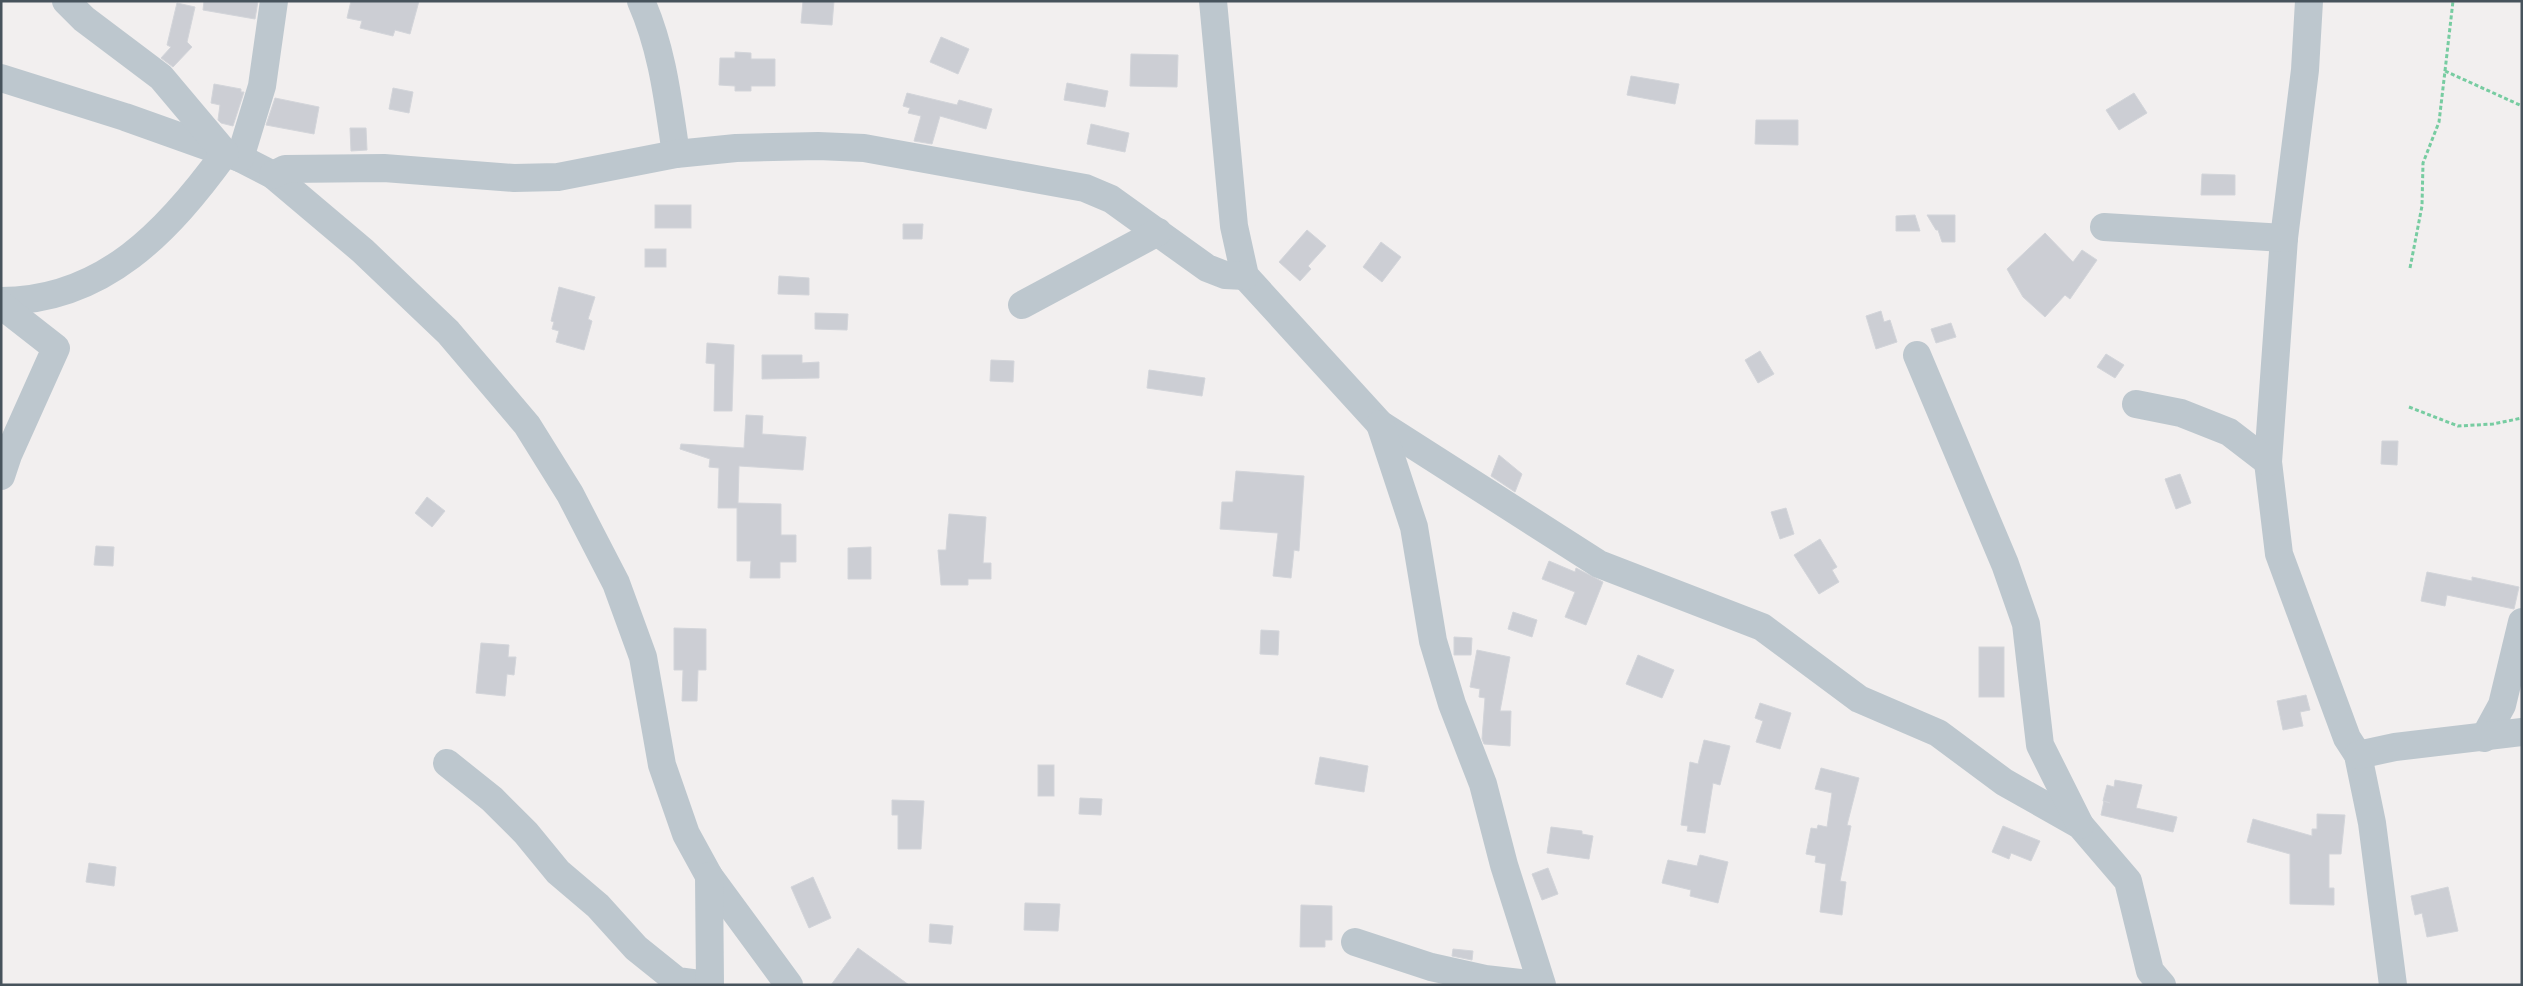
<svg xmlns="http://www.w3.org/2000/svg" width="2523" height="986" viewBox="0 0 2523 986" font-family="Jost,sans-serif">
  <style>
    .building { fill: #ccced4; stroke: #d3d5da }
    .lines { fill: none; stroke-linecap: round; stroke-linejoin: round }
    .path { stroke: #77cca1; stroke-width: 3; stroke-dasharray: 4 2.5; stroke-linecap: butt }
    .minor { stroke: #bdc7ce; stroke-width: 28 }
  </style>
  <rect width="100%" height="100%" fill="#f2efef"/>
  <!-- building -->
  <g class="building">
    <path d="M204,1h54l-3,18 -52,-9z"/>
    <path d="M351,1h68l-9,33 -15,-4 -2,6 -33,-8 2,-7 -15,-3z"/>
    <path d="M803,1h31l-2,24 -31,-2z"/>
    <path d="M177,3l18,4 -8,35 5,5 -19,20 -12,-9 10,-11 -4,-2z"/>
    <path d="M941,37l28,12 -11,25 -28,-12z"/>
    <path d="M735,52l16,1v6h24v27h-24v5h-16v-5l-16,-1 1,-27h15z"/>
    <path d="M1131,54l47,1 -1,32 -47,-1z"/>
    <path d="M1631,76l48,8 -4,20 -48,-9z"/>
    <path d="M1067,83l41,8 -3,16 -41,-7z"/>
    <path d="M214,84l27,5v3h3l-11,34 -12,-3 -3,-3 2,-15 -9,-2z"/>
    <path d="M393,88l20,4 -4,21 -20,-4z"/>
    <path d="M907,93l50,12 2,-5 33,9 -6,20 -46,-13 -8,28 -18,-3 7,-25 -13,-3 2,-5 -7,-2z"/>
    <path d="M2134,93l13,20 -28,17 -13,-20z"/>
    <path d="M275,98l44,9 -5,27 -48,-9z"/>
    <path d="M1756,120h42v25l-43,-1z"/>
    <path d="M1091,124l38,9 -4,19 -38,-8z"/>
    <path d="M350,128h16l1,22 -16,1z"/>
    <path d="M2202,174l33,1v20h-34z"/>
    <rect x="655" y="205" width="36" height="23"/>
    <path d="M1915,215l5,16h-24v-15z"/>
    <path d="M1927,215h28v27h-13l-4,-12h-2z"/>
    <path d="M903,224h20l-1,15h-19z"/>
    <path d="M1307,230l19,16 -18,20 3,3 -11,12 -21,-19z"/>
    <path d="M2045,233l28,29 9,-12 15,10 -27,39 -5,-4 -20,22 -22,-20 -16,-28z"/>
    <path d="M1381,242l20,15 -19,25 -19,-15z"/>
    <rect x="645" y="249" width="21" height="18"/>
    <path d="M779,276l30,2v17l-31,-1z"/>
    <path d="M559,287l36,10 -7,22 4,2 -8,29 -28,-8 3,-11 -7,-2 2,-7 -3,-1z"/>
    <path d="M1881,311l3,11 6,-2 7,22 -21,7 -10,-33z"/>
    <path d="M815,313l33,1 -1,16 -32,-1z"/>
    <path d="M1951,323l5,14 -20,6 -5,-14z"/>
    <path d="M707,343l27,2 -2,66h-18l1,-47 -9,-1z"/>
    <path d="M1760,351l14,23 -16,9 -13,-23z"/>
    <path d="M2106,354l18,11 -9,13 -18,-11z"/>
    <path d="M762,355h40v8l17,-1v16l-57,1z"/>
    <path d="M991,360l23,1 -1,21 -23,-1z"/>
    <path d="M1149,370l56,8 -3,18 -55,-8z"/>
    <path d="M746,415l17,1 -1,18 44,3 -3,33 -64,-4 -1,37 43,1v31h15v27h-16v16h-30l1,-17h-14v-53h-19l1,-40 -10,-1 1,-8 -30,-10 1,-5 63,4z"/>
    <path d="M2382,441h16l-1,24 -16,-1z"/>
    <path d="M1499,455l23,19 -7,18 -24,-16z"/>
    <path d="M1236,471l68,5 -5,75 -5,-1 -3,28 -18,-2 5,-43 -58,-4 2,-27h11z"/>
    <path d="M2180,474l11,29 -15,6 -11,-30z"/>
    <path d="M427,497l18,14 -13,16 -17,-14z"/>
    <path d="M1786,508l8,26 -14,5 -9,-27z"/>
    <path d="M949,514l37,3 -3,46h8v16h-23v6h-27l-3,-35h8z"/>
    <path d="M1820,539l17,28 -5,3 7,12 -20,12 -25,-39z"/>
    <path d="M96,546l18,1 -1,19 -19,-1z"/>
    <path d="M871,547v32h-23v-31z"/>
    <path d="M1549,561l26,11 1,-4 27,14 -17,43 -21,-8 10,-25 -33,-13z"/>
    <path d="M2427,572l45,9v-4l47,10 -5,22 -67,-14 -2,11 -24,-5z"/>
    <path d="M1513,612l24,8 -5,17 -24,-8z"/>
    <path d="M674,628l32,1v41h-8l-1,31h-15l1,-31h-9z"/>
    <path d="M1261,630l18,1 -1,24 -18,-1z"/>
    <path d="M1454,637l18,1 -1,17h-17z"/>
    <path d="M481,643l28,2 -1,12h8l-2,18 -7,-1 -2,22 -29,-3z"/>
    <rect x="1979" y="647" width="25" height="50"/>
    <path d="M1477,650l33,7 -10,54h11l-1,35 -26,-2 -2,-5 3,-41 -6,-1 1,-8 -10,-2z"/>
    <path d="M1638,655l36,15 -12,28 -36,-14z"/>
    <path d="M2306,695l4,15 -10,2 3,14 -20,4 -6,-29z"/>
    <path d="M1760,703l31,10 -11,36 -24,-7 7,-21 -8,-3z"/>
    <path d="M1704,740l26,6 -10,39 -7,-2 -8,50 -18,-2 1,-5 -7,-1 9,-63 8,2z"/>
    <path d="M1320,757l48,9 -4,26 -49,-8z"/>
    <rect x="1038" y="765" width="16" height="31"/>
    <path d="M1821,768l38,10 -12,47 4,1 -11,55 6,1 -4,33 -22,-3 6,-48 -11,-2 1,-6 -10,-2 5,-26 6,1 1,-4 9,2 5,-34 -17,-4z"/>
    <path d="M2115,780l27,5 -6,23 41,9 -4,15 -72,-17 3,-14 6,2 -7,-2 4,-16 7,2z"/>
    <path d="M1080,798l22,1 -1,16 -22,-1z"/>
    <path d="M892,800l32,1 -3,48h-23v-34h-6z"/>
    <path d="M2317,814l28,1 -4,39h-12v34h5v17l-44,-1v-50l-43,-12 6,-23 59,17v-7h5z"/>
    <path d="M2003,826l37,15 -9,20 -20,-8 -2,6 -17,-7z"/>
    <path d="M1551,827l31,4v3l11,2 -4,23 -42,-6z"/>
    <path d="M1700,855l28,7 -10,41 -28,-7 1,-6 -29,-7 6,-23 29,6z"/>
    <path d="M89,863l27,4 -2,19 -28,-4z"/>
    <path d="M1548,868l10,26 -16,6 -10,-26z"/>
    <path d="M813,877l18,41 -22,10 -18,-41z"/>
    <path d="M2448,887l10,44 -31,6 -5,-24 -7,2 -4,-19z"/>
    <path d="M1025,903l35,1 -2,27 -34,-1z"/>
    <path d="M1301,905l31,1v34h-7v7h-25z"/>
    <path d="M930,924l23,2 -2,18 -22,-2z"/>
    <path d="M858,948l51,37h-78z"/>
    <path d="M1453,949l20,2 -1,9 -20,-4z"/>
  </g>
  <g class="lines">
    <!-- path -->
    <g class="path">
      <path d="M2445,71l8,-70"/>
      <path d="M2410,268l12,-62 1,-43 16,-41 6,-51 77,35"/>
      <path d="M2409,407l49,19 35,-2 29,-6"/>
    </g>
    <!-- minor -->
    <g class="minor">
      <path d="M641,1c22,50 27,100 35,153"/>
      <path d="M1213,1l21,225 11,50 135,148 219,140 163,63 97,72 79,34 66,49 76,43 48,56 22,90 12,14"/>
      <path d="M2309,1l-4,69 -21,168 -16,224 11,92 68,184 11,17 14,68 21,162"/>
      <path d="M1,78l124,39 115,41 33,17 90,76 85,81 79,93 43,69 46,89 27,74 19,108 24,69 23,42 80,109"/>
      <path d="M240,158l22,-72 12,-85"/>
      <path d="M273,175l12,-6 99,-1 130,10 44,-1 118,-23 60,-6 82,-2 46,2 221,40 26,11 96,69 18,7 20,1"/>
      <path d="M2104,227l180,11"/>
      <path d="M1,301c103,0 168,-71 224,-148l-64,-76 -77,-58 -18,-18"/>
      <path d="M1,305l55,43 -48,107 -7,21"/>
      <path d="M1022,305l136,-73"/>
      <path d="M1917,355l88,209 21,60 14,121 40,80"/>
      <path d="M2136,404l45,9 48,19 39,30"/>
      <path d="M1380,424l34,103 19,114 19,63 31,80 21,81 38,120"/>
      <path d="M2484,738l18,-33 20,-83"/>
      <path d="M2358,755l37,-8 127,-15"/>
      <path d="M447,763l45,36 34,34 32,39 40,34 38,42 41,33 30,4"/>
      <path d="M709,876l1,109"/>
      <path d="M1355,942l76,25 54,12 54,6"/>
    </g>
  </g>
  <!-- border -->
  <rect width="2523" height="986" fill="none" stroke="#47535c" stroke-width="5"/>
</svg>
